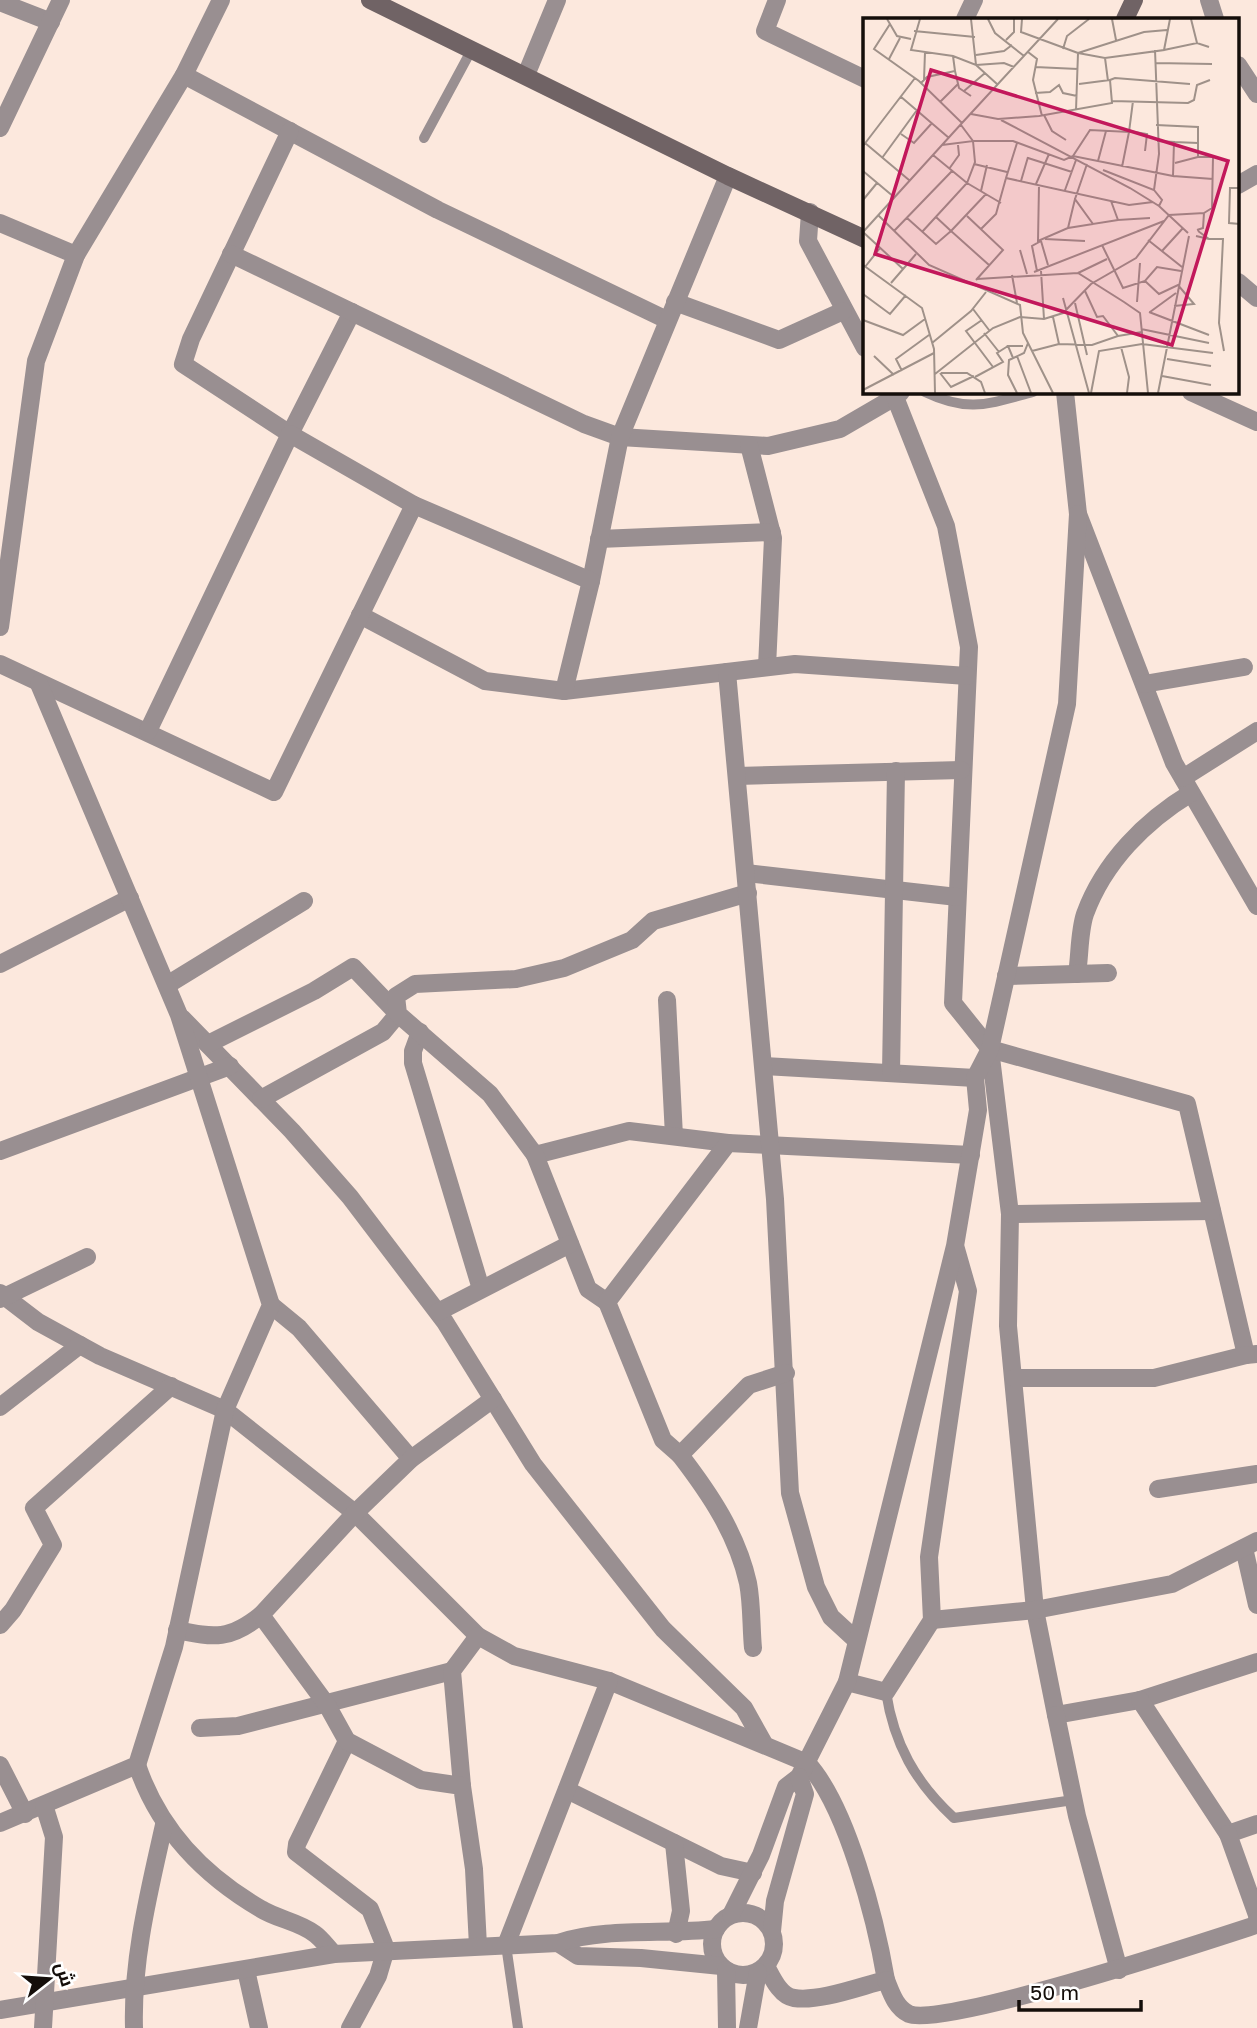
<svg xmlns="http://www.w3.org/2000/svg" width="1257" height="2028" viewBox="0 0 1257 2028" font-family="'Golos Text',Cairo,sans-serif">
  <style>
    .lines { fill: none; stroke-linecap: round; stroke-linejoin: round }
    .lane { stroke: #998f91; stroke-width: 10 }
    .street { stroke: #998f91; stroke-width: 18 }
    .secondary { stroke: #706365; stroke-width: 18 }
    .inset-road { fill: none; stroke: #9f9189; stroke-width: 2 }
    .view { fill: #c2185b; fill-opacity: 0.15; stroke: #c2185b; stroke-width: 3.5 }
    .inset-edge { fill: none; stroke: #140e0a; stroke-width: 3.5 }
  </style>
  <rect width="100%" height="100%" fill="#fce8dd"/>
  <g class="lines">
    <!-- lane -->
    <g class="lane">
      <path d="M424,138l48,-89"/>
      <path d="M925,392c44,21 63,12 108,0"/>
      <path d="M886,1692c8,52 29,90 68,126l119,-18"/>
      <path d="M506,1945l12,83"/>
    </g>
    <!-- street -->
    <g class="street">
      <path d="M777,0l-12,31 100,48"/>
      <path d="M1209,0l6,19"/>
      <path d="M0,2l51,20"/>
      <path d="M965,19l9,-19"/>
      <path d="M1238,65l19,29"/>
      <path d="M184,75l254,135 229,110"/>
      <path d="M526,75l31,-75"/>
      <path d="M0,128l61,-128"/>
      <path d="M290,131l-99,208 -8,25 107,70 62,-122"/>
      <path d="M1238,185l19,-11"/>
      <path d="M810,212l-2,29 57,107"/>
      <path d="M0,223l76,32"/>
      <path d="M231,254l353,170 36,13 148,9 72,-17 55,-32 -3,-5"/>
      <path d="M1238,282l19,16"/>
      <path d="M675,302l104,38 64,-29"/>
      <path d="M901,392l-6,5 51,129 23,121 -16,356 37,46 20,165 -2,112 27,284 21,105 84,-15 117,-38"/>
      <path d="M1065,392l13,122 96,249 83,143"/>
      <path d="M1191,392l66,30"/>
      <path d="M749,445l24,93 -6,129"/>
      <path d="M599,539l173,-7"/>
      <path d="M360,615l125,66 79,10 163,-19"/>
      <path d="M0,627l36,-266 40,-106 108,-180 37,-75"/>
      <path d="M0,664l274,128 140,-287"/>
      <path d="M1144,684l100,-17"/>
      <path d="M564,691l27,-110 29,-144 108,-261"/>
      <path d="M148,731l142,-297 124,71 177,76"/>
      <path d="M737,776l224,-6"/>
      <path d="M1183,778l74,-47"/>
      <path d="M746,873l211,24"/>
      <path d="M0,964l130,-66"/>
      <path d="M1077,974c3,-19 2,-42 8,-60 19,-52 60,-93 106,-121"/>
      <path d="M1006,976l102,-3"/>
      <path d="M167,985l137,-84"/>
      <path d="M667,1000l7,136"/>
      <path d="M182,1018l110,113 58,66 95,125 88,142 130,165 81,79 19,34"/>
      <path d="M420,1032l-7,19v12l68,226"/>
      <path d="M208,1044l106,-53 39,-24 45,47 -15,18 -122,67"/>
      <path d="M990,1049l197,55 59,251 11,-1"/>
      <path d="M764,1066l211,12"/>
      <path d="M891,1073l5,-302"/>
      <path d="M728,1143l-99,-12 -94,24 -45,-61 -92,-80 -2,-18 19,-12 101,-5 48,-11 68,-28 21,-19 95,-28"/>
      <path d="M0,1151l230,-85"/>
      <path d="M535,1155l53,134 19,13"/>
      <path d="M1010,1214l202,-3"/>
      <path d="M0,1293l38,29 62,34 125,54 130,103 123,123 36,20 95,25 198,82c40,43 69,158 79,217 -25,6 -66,22 -92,18 -14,-2 -22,-21 -28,-32"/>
      <path d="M0,1299l87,-42"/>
      <path d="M271,1305l28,23 112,131"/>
      <path d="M438,1312l132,-68"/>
      <path d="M1014,1378h140l92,-23"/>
      <path d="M0,1407l80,-62"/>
      <path d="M680,1455l-17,-15 -56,-138 121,-159 243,12"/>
      <path d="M1158,1489l99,-15"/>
      <path d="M1244,1548l13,57"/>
      <path d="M932,1620l103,-10 137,-26 85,-43"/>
      <path d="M0,1625l13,-15 40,-65 -19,-37 137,-122"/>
      <path d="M177,1630c38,8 53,10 84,-15"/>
      <path d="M855,1639l-24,-22 -15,-30 -26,-94 -15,-294 -48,-527 68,-8 172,12"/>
      <path d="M753,1648c-2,-21 -1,-44 -5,-65 -11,-49 -38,-89 -68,-128l69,-70 37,-12"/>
      <path d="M847,1682l39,10 46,-72 -3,-63 39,-266 -12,-42"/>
      <path d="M1140,1700l88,134 29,-10"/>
      <path d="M1056,1715l21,101 42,154"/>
      <path d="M200,1728l38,-2 214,-55"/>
      <path d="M347,1741l-50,103 -1,8 74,57 16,40 -8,27 -28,52"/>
      <path d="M0,1765l25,49"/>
      <path d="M137,1765c22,65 66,110 124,144 16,10 39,13 54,25 7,5 13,14 19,20"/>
      <path d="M462,1786l-10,-115 26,-35"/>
      <path d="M567,1790l154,76 32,7"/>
      <path d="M0,1823l137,-58 37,-118 51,-237 46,-105 -92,-290 -140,-331"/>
      <path d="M1228,1834l29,81"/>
      <path d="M674,1843l7,68 -5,23"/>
      <circle cx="743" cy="1944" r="31"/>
      <path d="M731,1915l30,-60 25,-68 13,-10 48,-95 108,-436 23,-136 -3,-32 15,-29 77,-345 11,-190"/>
      <path d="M772,1931l3,-30 30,-107 -6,-17"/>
      <path d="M558,1943l20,13 63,2 80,8"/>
      <path d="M506,1945l103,-264"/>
      <path d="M478,1946l-4,-77 -12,-83 -41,-6 -74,-39 -20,-36 -66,-90 94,-102 56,-54 82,-60"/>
      <path d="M246,1970l13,58"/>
      <path d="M726,1970l1,58"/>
      <path d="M886,1980c5,12 9,27 23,34 34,14 295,-72 344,-88l4,-5"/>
      <path d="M0,2010l334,-56 224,-11c49,-16 106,-8 158,-14"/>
      <path d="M43,2028l11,-191 -10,-32"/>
      <path d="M134,2028c-2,-69 15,-136 30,-203"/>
      <path d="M748,2028l10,-56"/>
    </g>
    <!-- secondary -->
    <g class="secondary">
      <path d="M370,0l358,176 137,63"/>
      <path d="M1125,19l9,-19"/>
    </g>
  </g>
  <!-- overview -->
  <g transform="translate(863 18)">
    <rect width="376" height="376" fill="#fce8dd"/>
    <path class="inset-road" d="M57,1l-9,31 42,6 23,9 -5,-46M125,1l7,14 29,23M159,1l-1,13 57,21 -2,57M249,1l4,21M328,1l6,24M27,6l7,12 14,3M51,13l61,6M143,22l8,-8v-13M200,31l4,-13 22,-17M301,32l33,-7 12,4M165,34l9,7 -4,21 9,36M215,35l27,5 59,-8 6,-31M215,35l66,-21 23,-2M113,37l28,-4 8,-6M242,40l3,23M26,41l11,-21M292,45l57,1M113,47l28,-2 10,4M113,47l21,19M172,49l43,2M92,53l4,17 12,8M61,62l1,-28M58,65l6,-6 28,-6 -2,-15M216,66l31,-4M101,73l21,-18M172,75l15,-1 9,-7 4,8 14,3M37,78l49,42M249,83l76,2 6,-3 3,-15 13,-5M77,84l18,-18M108,96l27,5 41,-3 73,-13 -2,-23 5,-2 75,6M181,97l8,16 14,9M138,102l129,68 29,18 29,27M99,105l96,-104M98,107l12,16h40l51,19 9,-4 100,20 1,-34 -17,-1M293,107l42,2v30l-23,6M266,113l18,3 -2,17M38,116l13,9 18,-20M311,124l24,1M2,125l44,37M154,125l-11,35 123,27 24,-3M0,128l52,-68M70,137l34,28 34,20M210,138l17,-26 39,2 4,-31M335,139h15l-1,51 -8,5M19,140l35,-48M165,140l44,14M235,143l8,-30M111,146l33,8M224,146l-12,35 18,25 25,-4M259,149l7,-35M86,151l10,-14 -1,-10M240,152l51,20 8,10 -3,6M0,153l31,26M310,158l40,3M158,163l7,-24M173,166l13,-30M176,167l-1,56 30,-13 7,-29M377,170h-10l-1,35 11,1M202,172l11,-30M291,172l5,-36 -4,-104M118,173l6,-26M123,176l-35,37 38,34M0,182l14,-17M248,183l7,19 32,-2M15,197l51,50 91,40 3,28 30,60M104,198l36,34 -27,30M44,200l29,26 15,-13 -15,-14M205,210l25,-4M118,211l15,-15 10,-36M31,213l58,-60M0,214l40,37M0,214l99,-109 -43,-42 -45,-32 16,-25 -3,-5M59,214l45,-49 8,-21 -2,-21 -31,4M333,218l13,3 -11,-8M182,221l40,2M346,221h14l-4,84 5,28M285,222l34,27M239,227l21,43 22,-7 12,-14 24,4M157,232l7,24M299,233l21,-23M0,247l59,43 12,41 1,44M2,249l15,-19M174,253l-5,-25 9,-5 7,24M178,253l3,48M171,254l130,-51M215,255l29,-14M149,257l5,28M114,261l101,-6 46,29 16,11 8,80M282,263l14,13 19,-9 16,19 -20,2M28,265l25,-29M0,276l27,20 16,-19M200,280l26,95M274,284l3,-39M212,285l12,52M110,291l16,21M286,294l60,23M287,294l26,-19M0,302l40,15 22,-16M119,302l-16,11 27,36M278,311l68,14M121,315l15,19M255,318l24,-4M69,325l39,-32 15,-19M196,326l33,1 26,-9 -15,-20 -6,1 -12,-26M258,329l8,30 -2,16M169,333l27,-7 -6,-27M11,338l20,19M154,338l14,37M150,340l-5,-12h15M304,341l44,7M39,353l-6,-12 33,-24M77,355l11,14 23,-11M78,355h26l14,9 4,11M72,356l58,-46 27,-11 24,2 19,-6 28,-29 45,-26 33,-43 35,-2 -1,15 -6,2M299,358l49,9M112,359l28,-15 -6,-9 11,-7M0,372l71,-37M154,375l-9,-18 1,-15 15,-7 4,-10M228,375l8,-42 43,-7 71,9M295,375l31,-157"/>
    <path class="view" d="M68,52l297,91 -56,184 -297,-91z"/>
    <rect width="376" height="376" class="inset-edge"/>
  </g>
  <!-- north arrow -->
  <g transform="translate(49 1979) rotate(73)" stroke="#ffffff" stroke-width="5" paint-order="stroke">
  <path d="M0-5L12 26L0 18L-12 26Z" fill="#140e0a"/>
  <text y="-10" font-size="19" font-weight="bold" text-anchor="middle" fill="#140e0a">ش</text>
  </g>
  <!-- scale -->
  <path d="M1019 2000v10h122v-10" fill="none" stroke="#140e0a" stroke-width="3.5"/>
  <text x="1030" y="2000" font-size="21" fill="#140e0a" stroke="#ffffff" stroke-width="5" paint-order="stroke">50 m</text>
</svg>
